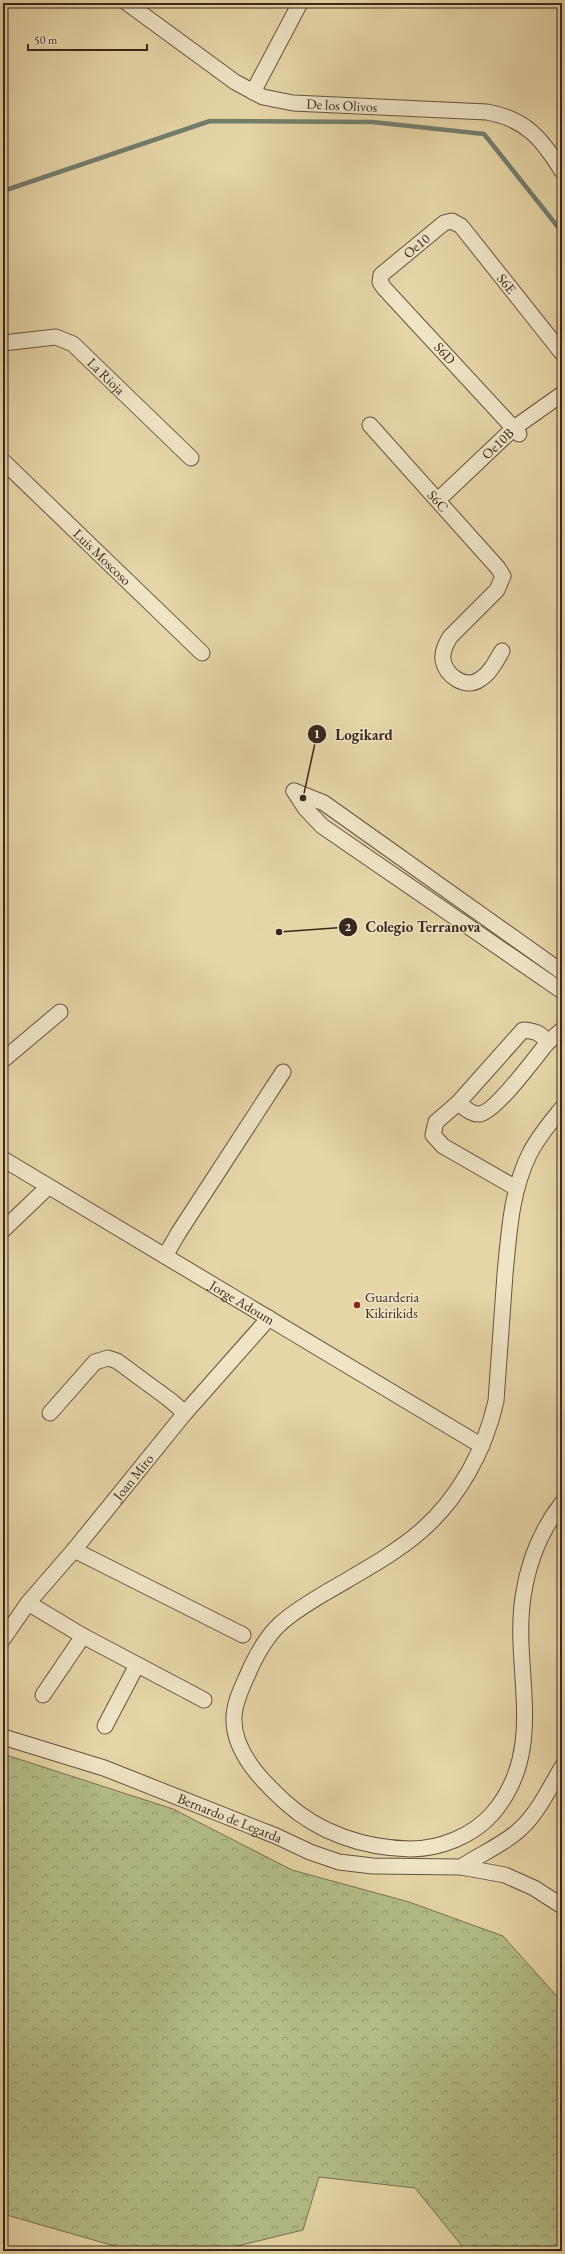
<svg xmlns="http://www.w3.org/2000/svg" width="565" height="2254" viewBox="0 0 565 2254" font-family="'EB Garamond',serif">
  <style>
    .forest { fill: url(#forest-crowns); stroke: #787254 }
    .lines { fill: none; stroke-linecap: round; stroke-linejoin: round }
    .stream { stroke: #737f6e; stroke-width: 4.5 }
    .minor-casing { stroke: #665340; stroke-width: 17 }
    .minor { stroke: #efe4c6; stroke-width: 15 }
    .poi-dot { fill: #8f2418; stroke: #efe4c6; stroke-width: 1.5 }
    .labels { text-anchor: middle; stroke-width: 3; stroke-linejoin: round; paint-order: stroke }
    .street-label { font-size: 14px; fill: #3c271e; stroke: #efe4c6 }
    .poi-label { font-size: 14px; fill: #3c271e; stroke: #efe4c6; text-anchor: start }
    .leader { fill: none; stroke: #3c271e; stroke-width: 1.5 }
    .callout-dot { fill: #3c271e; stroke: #efe4c6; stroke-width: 1.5 }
    .mark-label { font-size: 12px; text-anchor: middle; font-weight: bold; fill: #fff }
    .callout-label { font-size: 15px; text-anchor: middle; font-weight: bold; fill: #3c271e; stroke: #efe4c6; stroke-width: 3; stroke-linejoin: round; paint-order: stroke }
  </style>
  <defs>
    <pattern id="forest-crowns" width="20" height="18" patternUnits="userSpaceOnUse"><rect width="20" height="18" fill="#b3be89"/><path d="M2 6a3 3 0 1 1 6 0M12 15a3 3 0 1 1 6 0" fill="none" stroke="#939a6f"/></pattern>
  </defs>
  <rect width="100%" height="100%" fill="#e6d6a7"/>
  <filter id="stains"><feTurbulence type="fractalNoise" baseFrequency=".005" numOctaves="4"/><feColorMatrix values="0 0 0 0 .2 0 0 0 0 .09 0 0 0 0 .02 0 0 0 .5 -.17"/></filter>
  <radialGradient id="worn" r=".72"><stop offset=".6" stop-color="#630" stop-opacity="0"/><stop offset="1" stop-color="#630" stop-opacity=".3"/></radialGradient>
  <!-- forest -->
  <path class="forest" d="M3,1754l170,55 119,61 117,32 94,34 59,66v249h-96l-51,-63 -96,-11 -16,53 -86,21h-85l-129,-37z"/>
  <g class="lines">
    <!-- stream -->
    <path class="stream" d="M3,191l207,-70 162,1 112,12 78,98"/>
    <!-- minor casing -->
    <g class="minor-casing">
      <g id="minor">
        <path id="s1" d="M127,3l108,79 28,15 30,6 194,9c39,7 55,27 75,59"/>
        <path d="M253,92l47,-89"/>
        <path id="s2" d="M3,343l53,-6 17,7 118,114"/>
        <path id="s3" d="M370,425l128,143 5,8 -6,14 -47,47c-4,7 -8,14 -7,23 3,16 22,29 36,20 11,-6 17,-19 23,-29"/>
        <path id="s4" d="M519,434l-135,-146 -4,-6 1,-7 63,-52 8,-2 9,5 101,127"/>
        <path id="s5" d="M3,461l199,192"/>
        <path id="s6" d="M438,500l76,-72 48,-34"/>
        <path d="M294,791l11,17 17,18 240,165"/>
        <path d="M294,791l30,12 238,169"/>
        <path d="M547,1043l15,-13"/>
        <path d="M3,1060l57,-48"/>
        <path d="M458,1103c7,5 14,12 22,11 15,-2 56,-57 67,-71 -5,-10 -12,-12 -24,-13l-65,73 -22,19 -3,13 10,11 73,42"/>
        <path d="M562,1108c-12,15 -25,30 -33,47 -18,37 -20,78 -24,119 -3,42 -6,85 -9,127 -11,49 -37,97 -75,130 -29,25 -64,43 -96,62 -15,9 -32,19 -45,31 -13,12 -23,30 -30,45 -6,15 -15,30 -16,47 -2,35 28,65 51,86 34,31 79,46 125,47 30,0 63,-13 83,-36 55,-65 19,-142 30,-216 5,-34 18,-67 39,-94"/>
        <path id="s7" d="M3,1159l479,287"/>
        <path d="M3,1230l45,-43"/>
        <path d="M165,1256l14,-24 104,-160"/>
        <path d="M50,1413l45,-51 13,-4 9,3 53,39 15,13"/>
        <path d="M74,1550l169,85"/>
        <path d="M28,1603l55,33 121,64"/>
        <path id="s8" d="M3,1639l25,-36 46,-53 111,-137 84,-95"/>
        <path d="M43,1695l40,-59"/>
        <path d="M105,1726l32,-61"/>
        <path id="s9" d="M3,1737l101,31 172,68 34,16 29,10 34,4 88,1 44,8 29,13 28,18"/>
        <path d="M461,1867c19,-13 40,-21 57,-36 19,-16 31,-42 44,-64"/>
      </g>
    </g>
    <!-- minor -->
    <use href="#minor" class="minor"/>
  </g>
  <!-- markers -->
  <circle class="poi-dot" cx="357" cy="1305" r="4"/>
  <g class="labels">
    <!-- street labels -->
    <g class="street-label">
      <text dy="5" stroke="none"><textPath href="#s1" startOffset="245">De los Olivos</textPath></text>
      <text dy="5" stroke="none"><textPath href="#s4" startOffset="259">Oe10</textPath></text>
      <text dy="5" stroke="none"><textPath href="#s4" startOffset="387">S6E</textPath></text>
      <text transform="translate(445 353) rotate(47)" y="5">S6D</text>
      <text dy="5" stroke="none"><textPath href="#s2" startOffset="118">La Rioja</textPath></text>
      <text dy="5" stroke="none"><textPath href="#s6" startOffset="82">Oe10B</textPath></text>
      <text dy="5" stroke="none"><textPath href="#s3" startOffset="102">S6C</textPath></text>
      <text dy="5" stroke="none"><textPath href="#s5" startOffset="138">Luis Moscoso</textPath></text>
      <text dy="5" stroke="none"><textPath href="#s7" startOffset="279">Jorge Adoum</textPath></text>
      <text dy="5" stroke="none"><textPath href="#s8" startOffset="208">Joan Miro</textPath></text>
      <text dy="5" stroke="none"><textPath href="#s9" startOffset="241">Bernardo de Legarda</textPath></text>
    </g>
    <!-- poi labels -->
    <g class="poi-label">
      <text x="365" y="1302">Guarderia<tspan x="365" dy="16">Kikirikids</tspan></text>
    </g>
  </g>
  <!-- callouts -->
  <path class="leader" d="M303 798L317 734M279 932L348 927"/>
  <g class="callout-dot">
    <circle cx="303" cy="798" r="4"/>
    <circle cx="279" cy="932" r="4"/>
    <circle cx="317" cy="734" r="10"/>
    <circle cx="348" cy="927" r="10"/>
  </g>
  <g class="mark-label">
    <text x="317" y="738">1</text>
    <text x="348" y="931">2</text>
  </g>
  <g class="callout-label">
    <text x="364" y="740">Logikard</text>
    <text x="423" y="932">Colegio Terranova</text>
  </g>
  <!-- margin -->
  <rect width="565" height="2254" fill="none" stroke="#e6d6a7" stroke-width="16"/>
  <rect x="4" y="4" width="557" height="2246" fill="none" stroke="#3c271e" stroke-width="2"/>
  <rect x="8" y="8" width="549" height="2238" fill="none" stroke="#3c271e"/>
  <!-- scale -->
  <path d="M28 44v6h119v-6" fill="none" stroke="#3c271e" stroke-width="2"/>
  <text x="34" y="44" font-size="12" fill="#3c271e" stroke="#efe4c6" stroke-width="3" paint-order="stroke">50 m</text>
  <rect width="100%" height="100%" filter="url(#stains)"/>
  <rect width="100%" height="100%" fill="url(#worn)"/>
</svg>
